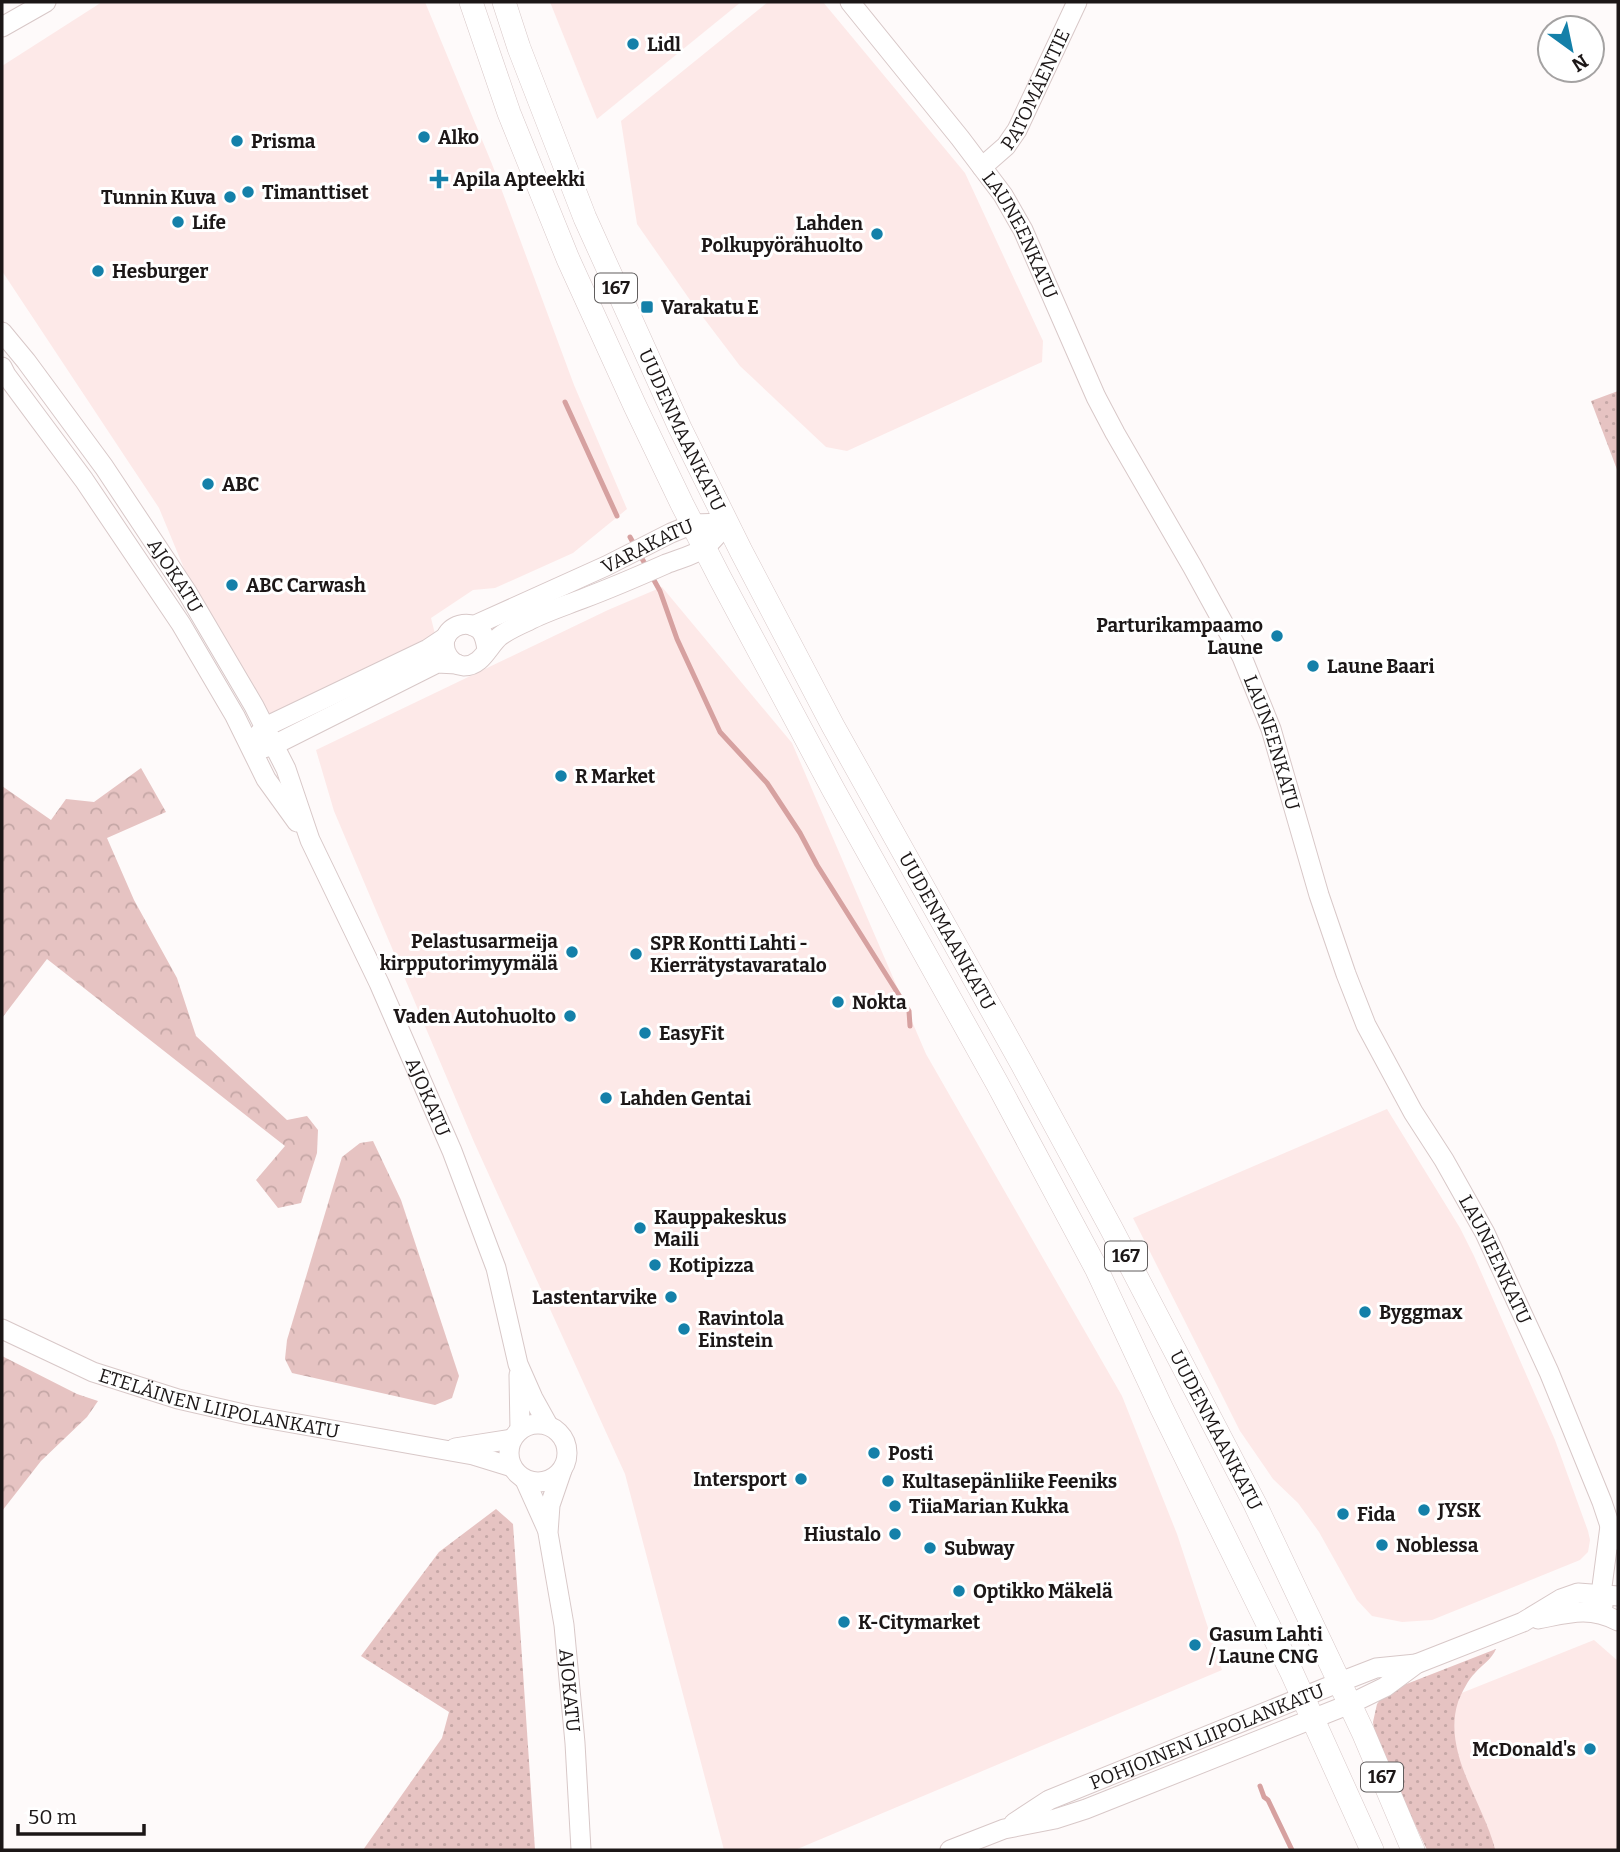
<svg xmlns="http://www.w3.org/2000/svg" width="1620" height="1852" viewBox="0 0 1620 1852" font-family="Bitter,serif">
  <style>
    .built { fill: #fde9e8 }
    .grass { fill: url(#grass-dots) }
    .forest { fill: url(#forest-crowns) }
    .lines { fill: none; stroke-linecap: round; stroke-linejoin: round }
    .stream { stroke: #d6a1a0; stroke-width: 5 }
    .minor-casing { stroke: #d8c8c8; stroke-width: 21 }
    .major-casing { stroke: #d8c8c8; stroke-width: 24 }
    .minor { stroke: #fff; stroke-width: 19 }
    .major { stroke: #fff; stroke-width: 23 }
    .poi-dot { fill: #1480a9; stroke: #fff; stroke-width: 2.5 }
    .labels { text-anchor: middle; stroke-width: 6; stroke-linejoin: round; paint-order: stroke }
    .shield { fill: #fff; stroke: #605d5d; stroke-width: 2 }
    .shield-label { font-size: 18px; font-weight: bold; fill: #1c1717 }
    .poi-label { font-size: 19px; font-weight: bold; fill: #1c1717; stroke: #fff; text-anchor: start }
    .street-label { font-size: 19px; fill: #1c1717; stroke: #fff }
  </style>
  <defs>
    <pattern id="grass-dots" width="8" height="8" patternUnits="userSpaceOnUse" patternTransform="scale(1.75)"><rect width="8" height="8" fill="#e6c3c2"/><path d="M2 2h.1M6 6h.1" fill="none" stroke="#c5a7a6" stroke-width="1.8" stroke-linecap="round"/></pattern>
    <pattern id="forest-crowns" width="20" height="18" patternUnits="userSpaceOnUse" patternTransform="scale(1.75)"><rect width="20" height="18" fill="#e6c3c2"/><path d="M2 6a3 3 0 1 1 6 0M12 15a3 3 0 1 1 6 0" fill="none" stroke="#c5a7a6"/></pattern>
  </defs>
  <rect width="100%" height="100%" fill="#fefafa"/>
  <!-- built -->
  <g class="built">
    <path d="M102,2h323l67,162 82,221 53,124 -54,44 -78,35 -22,2 -42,28 5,20 -170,84 -73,-132 -34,-82 -157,-237v-205z"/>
    <path d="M550,2h191l-144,117z"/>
    <path d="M768,2h55l142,171 78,168 -1,21 -195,89 -21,-4 -86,-81 -50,-66 -53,-76 -16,-103z"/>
    <path d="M662,587l130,156 134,311 196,342 55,138 45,136 -427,180h-71l-99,-376 -151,-332 -140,-331 -18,-61 292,-140z"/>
    <path d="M1387,1109l73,119 14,28 81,184 33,91 2,9 -2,12 -8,8 -148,60 -30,2 -30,-6 -15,-16 -38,-68 -21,-29 -25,-24 -33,-48 -107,-213z"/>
    <path d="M1594,1640l24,21v189h-170l-39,-136z"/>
  </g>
  <!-- grass -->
  <g class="grass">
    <path d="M1618,391v81l-27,-71z"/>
    <path d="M496,1509l17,15 22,326h-172l79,-112 7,-26 -88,-56 78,-104z"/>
    <path d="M1496,1649c-4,10 -14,16 -21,24 -7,7 -13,19 -17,29 -16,50 25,100 37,147l-1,1h-67l-47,-100 -6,-20 -1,-8 4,-18 9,-12z"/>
  </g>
  <!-- forest -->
  <g class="forest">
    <path d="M141,768l25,44 -59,26 27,62 43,78 19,58 91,84 20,-4 11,14 -1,23 -16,50 -23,5 -22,-28 29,-34 -238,-187 -45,59v-232l49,34 15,-21 28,3z"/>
    <path d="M373,1141l28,59 58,176 -7,22 -17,7 -143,-32 -7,-14 2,-19 55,-183 18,-14z"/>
    <path d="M2,1356l75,38 21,7 -11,16 -46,44 -39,50z"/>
  </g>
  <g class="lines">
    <!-- stream -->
    <g class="stream">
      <path d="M565,402l52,114"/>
      <path d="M630,537l30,54 17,48 43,93 47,51 33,50 17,32 92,146 1,15"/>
      <path d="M1260,1786l4,11 4,3 24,50"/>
    </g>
    <!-- minor casing -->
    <g class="minor-casing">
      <g id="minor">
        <path id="s1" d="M850,2l110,136 43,57 20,35 73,167 19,36 77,133 50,91 29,72 48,166 27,79 20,51 47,87 31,48 41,73 64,139 53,130 8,24 8,14"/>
        <path d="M2,27l44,-25"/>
        <path id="s2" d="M982,167l24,-21 11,-16 60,-128"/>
        <path id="s3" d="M2,332l24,29 78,106 83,125 67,114 32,63 24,71 69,143 73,168 44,117 22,96 15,34 15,27"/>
        <path d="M2,367l4,8 78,105 97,144 54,92 31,63 31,43"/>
        <path id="s4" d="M473,626l133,-60 65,-33 22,-9 34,-1"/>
        <path d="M487,650c-1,-7 -2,-15 -7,-20 -12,-11 -30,-5 -35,9 -3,13 6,26 19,27 18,0 24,-20 36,-30 8,-6 19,-11 28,-15 17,-9 36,-15 54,-22 29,-11 57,-23 84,-35 12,-5 30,-9 39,-17 8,-6 15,-16 22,-24"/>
        <path d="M256,737l9,-10 163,-78 18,-12"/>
        <path d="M264,748l10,-3 163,-82 20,1"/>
        <path id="s5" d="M2,1329l91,43 85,27 70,16 225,40 39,12"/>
        <path d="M519,1375l1,55"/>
        <circle cx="538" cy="1453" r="29"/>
        <path d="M455,1448l57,-9"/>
        <path id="s6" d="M562,1470l-12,35 -2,28 16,92 11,118 6,107"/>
        <path d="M525,1480l22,49"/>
        <path d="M1603,1606l-2,-12 9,-68"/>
        <path d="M1538,1619c31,-6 51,-13 80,2"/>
        <path id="s7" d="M1014,1823l35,-23 291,-118 36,-14 40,-4"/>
        <path d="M950,1850l54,-21 51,-10 31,-10 264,-105 35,-17 31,-23 107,-42 38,-23 17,-6 40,3"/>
      </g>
    </g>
    <!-- major casing -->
    <g class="major-casing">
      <g id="major">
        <path d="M471,2l38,111 59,146 67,147 47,98 38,74 113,211 164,294 99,185 65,139 131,266 80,177"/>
        <path id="s8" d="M504,2l15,46 66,170 95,210 61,123 92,175 189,338 89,164 144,276 108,228 50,118"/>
      </g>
    </g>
    <!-- minor -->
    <use href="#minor" class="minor"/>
    <!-- major -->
    <use href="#major" class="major"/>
  </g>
  <!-- markers -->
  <g class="poi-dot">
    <circle cx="633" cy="44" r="7"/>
    <circle cx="424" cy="137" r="7"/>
    <circle cx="237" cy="141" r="7"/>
    <path d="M435.5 168.5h7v7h7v7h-7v7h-7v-7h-7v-7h7z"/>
    <circle cx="248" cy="192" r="7"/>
    <circle cx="230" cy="197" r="7"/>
    <circle cx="178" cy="222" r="7"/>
    <circle cx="877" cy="234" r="7"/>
    <circle cx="98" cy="271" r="7"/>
    <rect x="640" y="300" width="14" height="14" rx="3.5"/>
    <circle cx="208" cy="484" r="7"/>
    <circle cx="232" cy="585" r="7"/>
    <circle cx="1277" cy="636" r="7"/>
    <circle cx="1313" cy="666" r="7"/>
    <circle cx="561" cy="776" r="7"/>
    <circle cx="572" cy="952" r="7"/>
    <circle cx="636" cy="954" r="7"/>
    <circle cx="838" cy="1002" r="7"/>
    <circle cx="570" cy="1016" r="7"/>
    <circle cx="645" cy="1033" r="7"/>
    <circle cx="606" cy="1098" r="7"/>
    <circle cx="640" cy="1228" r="7"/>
    <circle cx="655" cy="1265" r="7"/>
    <circle cx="671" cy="1297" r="7"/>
    <circle cx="1365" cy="1312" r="7"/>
    <circle cx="684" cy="1329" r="7"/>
    <circle cx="874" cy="1453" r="7"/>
    <circle cx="801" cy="1479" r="7"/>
    <circle cx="888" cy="1481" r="7"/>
    <circle cx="895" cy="1506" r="7"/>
    <circle cx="1424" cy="1510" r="7"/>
    <circle cx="1343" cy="1514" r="7"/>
    <circle cx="895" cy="1534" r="7"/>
    <circle cx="1382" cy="1545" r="7"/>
    <circle cx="930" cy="1548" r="7"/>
    <circle cx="959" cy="1591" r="7"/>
    <circle cx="844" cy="1622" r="7"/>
    <circle cx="1195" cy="1645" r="7"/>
    <circle cx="1590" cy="1749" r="7"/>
  </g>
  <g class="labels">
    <!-- shield labels -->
    <g class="shield">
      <rect x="595" y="273.5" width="42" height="29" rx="5"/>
      <rect x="1105" y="1241.5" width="42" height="29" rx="5"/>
      <rect x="1361" y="1762.5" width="42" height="29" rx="5"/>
    </g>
    <g class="shield-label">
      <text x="616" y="294">167</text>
      <text x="1126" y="1262">167</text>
      <text x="1382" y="1783">167</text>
    </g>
    <!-- poi labels -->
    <g class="poi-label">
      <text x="647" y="51">Lidl</text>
      <text x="438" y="144">Alko</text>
      <text x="251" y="148">Prisma</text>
      <text x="453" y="186">Apila Apteekki</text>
      <text x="262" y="199">Timanttiset</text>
      <text x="216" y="204" text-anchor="end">Tunnin Kuva</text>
      <text x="192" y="229">Life</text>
      <text x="863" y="230" text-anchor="end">Lahden<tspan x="863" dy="22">Polkupyörähuolto</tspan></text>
      <text x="112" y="278">Hesburger</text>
      <text x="661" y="314">Varakatu E</text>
      <text x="222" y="491">ABC</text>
      <text x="246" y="592">ABC Carwash</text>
      <text x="1263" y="632" text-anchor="end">Parturikampaamo<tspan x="1263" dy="22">Laune</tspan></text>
      <text x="1327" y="673">Laune Baari</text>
      <text x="575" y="783">R Market</text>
      <text x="558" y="948" text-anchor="end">Pelastusarmeija<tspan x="558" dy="22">kirpputorimyymälä</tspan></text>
      <text x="650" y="950">SPR Kontti Lahti -<tspan x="650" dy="22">Kierrätystavaratalo</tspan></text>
      <text x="852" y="1009">Nokta</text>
      <text x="556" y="1023" text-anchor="end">Vaden Autohuolto</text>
      <text x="659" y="1040">EasyFit</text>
      <text x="620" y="1105">Lahden Gentai</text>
      <text x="654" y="1224">Kauppakeskus<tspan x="654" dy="22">Maili</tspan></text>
      <text x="669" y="1272">Kotipizza</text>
      <text x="657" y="1304" text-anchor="end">Lastentarvike</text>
      <text x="1379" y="1319">Byggmax</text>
      <text x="698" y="1325">Ravintola<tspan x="698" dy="22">Einstein</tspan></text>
      <text x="888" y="1460">Posti</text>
      <text x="787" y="1486" text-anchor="end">Intersport</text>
      <text x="902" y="1488">Kultasepänliike Feeniks</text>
      <text x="909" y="1513">TiiaMarian Kukka</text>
      <text x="1438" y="1517">JYSK</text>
      <text x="1357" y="1521">Fida</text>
      <text x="881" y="1541" text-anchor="end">Hiustalo</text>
      <text x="1396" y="1552">Noblessa</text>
      <text x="944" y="1555">Subway</text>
      <text x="973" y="1598">Optikko Mäkelä</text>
      <text x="858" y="1629">K-Citymarket</text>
      <text x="1209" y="1641">Gasum Lahti<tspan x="1209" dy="22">/ Laune CNG</tspan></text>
      <text x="1576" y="1756" text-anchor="end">McDonald's</text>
    </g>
    <!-- street labels -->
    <g class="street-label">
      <text dy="7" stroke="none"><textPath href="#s2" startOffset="96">PATOMÄENTIE</textPath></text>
      <text dy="7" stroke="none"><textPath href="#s1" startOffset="290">LAUNEENKATU</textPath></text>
      <text dy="7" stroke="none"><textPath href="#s8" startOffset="464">UUDENMAANKATU</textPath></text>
      <text dy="7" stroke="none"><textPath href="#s4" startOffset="192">VARAKATU</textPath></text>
      <text dy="7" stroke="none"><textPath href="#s3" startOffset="299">AJOKATU</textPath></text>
      <text dy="7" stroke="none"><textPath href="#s1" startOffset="858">LAUNEENKATU</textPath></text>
      <text dy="7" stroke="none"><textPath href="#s8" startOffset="1031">UUDENMAANKATU</textPath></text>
      <text dy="7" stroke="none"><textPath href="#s3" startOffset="880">AJOKATU</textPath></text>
      <text dy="7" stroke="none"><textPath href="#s1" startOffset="1424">LAUNEENKATU</textPath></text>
      <text dy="7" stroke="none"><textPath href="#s5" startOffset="231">ETELÄINEN LIIPOLANKATU</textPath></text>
      <text dy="7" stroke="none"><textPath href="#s8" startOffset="1598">UUDENMAANKATU</textPath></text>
      <text dy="7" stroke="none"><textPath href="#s6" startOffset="224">AJOKATU</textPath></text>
      <text dy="7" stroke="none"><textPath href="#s7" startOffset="212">POHJOINEN LIIPOLANKATU</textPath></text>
    </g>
  </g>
  <!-- border -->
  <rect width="1620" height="1852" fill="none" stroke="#1c1717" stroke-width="7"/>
  <!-- north arrow -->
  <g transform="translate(1571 49) rotate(147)"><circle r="33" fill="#ffffff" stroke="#a4a2a2" stroke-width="2"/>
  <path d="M0-5L12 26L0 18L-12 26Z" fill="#1480a9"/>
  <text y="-10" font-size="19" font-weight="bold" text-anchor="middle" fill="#1c1717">N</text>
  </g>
  <!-- scale -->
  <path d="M18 1824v10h126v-10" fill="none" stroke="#1c1717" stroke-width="3.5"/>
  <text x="28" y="1824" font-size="21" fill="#1c1717" stroke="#ffffff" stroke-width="5" paint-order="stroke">50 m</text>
</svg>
